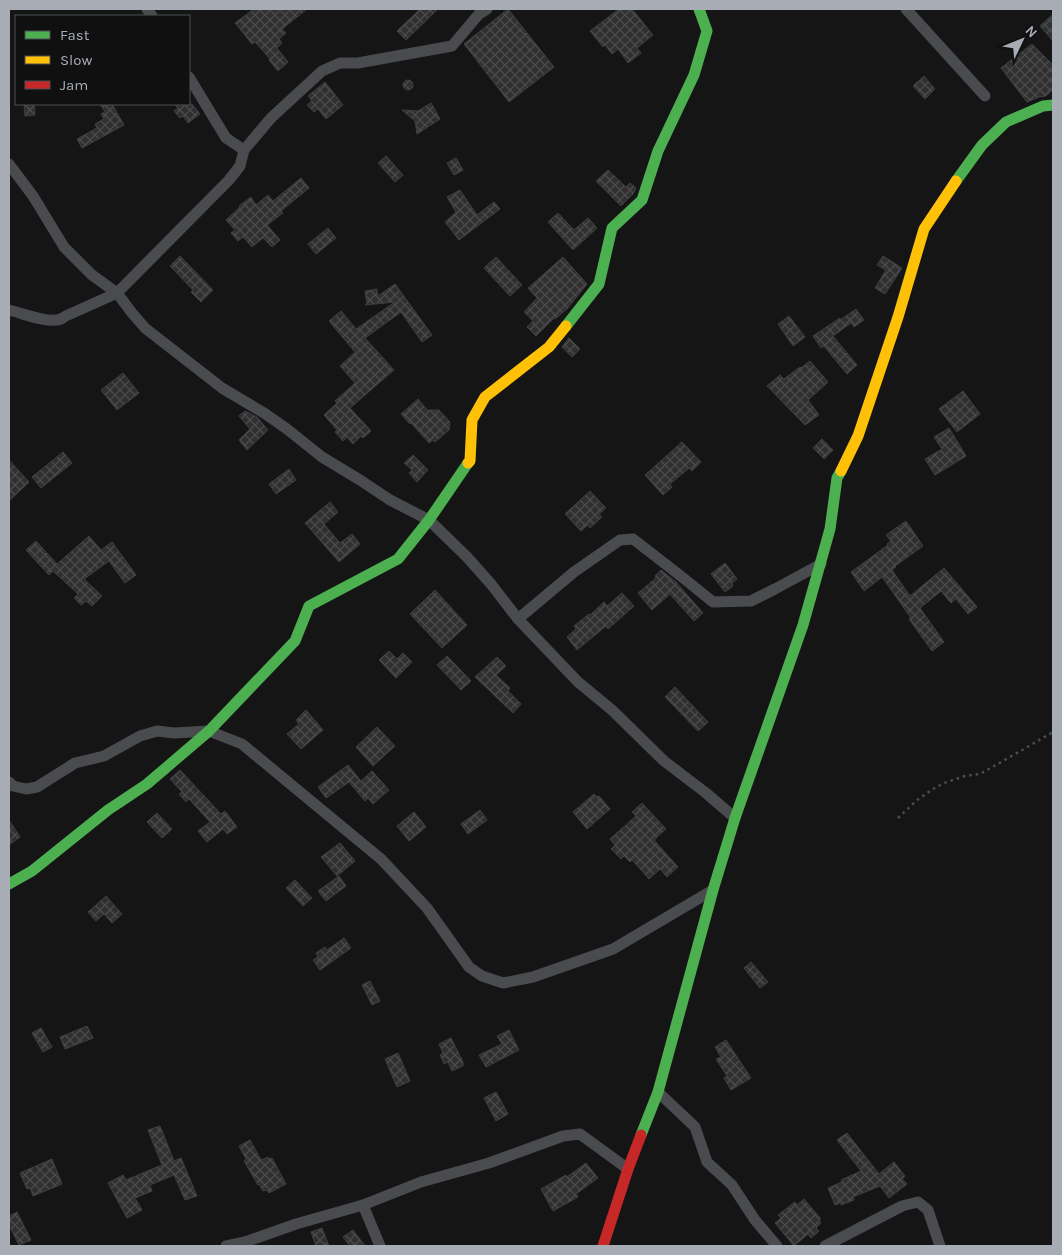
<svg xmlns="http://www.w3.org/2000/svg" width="1062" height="1255" viewBox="0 0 1062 1255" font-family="Karla,sans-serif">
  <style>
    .building { fill: url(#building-cross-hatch); stroke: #3e3f42 }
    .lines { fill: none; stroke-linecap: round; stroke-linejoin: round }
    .path { stroke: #4b4d4f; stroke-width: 2.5; stroke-dasharray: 2.5 4; stroke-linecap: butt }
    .street { stroke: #4a4b4e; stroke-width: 11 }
    .fast { stroke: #4caf50; stroke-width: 11 }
    .slow { stroke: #ffc107; stroke-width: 11 }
    .jam { stroke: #c62828; stroke-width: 11 }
  </style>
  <defs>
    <pattern id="building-cross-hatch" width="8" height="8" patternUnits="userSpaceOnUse" patternTransform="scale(1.25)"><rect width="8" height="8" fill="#303031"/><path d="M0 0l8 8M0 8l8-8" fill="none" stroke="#4b4b4d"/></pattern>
  </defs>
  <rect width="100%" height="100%" fill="#151516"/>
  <!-- building -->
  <g class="building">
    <path d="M254,9h53l-25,20 4,4 -7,6 3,4 -5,5 11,14 -10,9 -9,-11 1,-1 -15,-17 -3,2 -17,-21z"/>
    <path d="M420,9h18l-32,31 -9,-9z"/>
    <path d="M508,9l46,58 -45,35 -45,-58z"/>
    <path d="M619,9h13l21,26 -16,13 4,5 -13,10 -10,-14 -6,5 -7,-9 -2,2 -13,-16z"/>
    <path d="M1053,14v27l-13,-15z"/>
    <path d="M1032,44l21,21v24l-7,7 -7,1 -12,5 -26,-34z"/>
    <path d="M924,76l11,13 -10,10 -12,-13z"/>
    <circle cx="408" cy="85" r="5"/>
    <path d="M325,82l18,23 -17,14 -8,-10 -4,3 -7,-7 5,-4 -4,-5z"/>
    <path d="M431,103l9,16 -23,15 -2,-13 -13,-11 16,1z"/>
    <path d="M24,104h10l1,11 -10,1z"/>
    <path d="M100,104h12l12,21 -42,23 -5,-9 20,-11 -2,-4 9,-5 -3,-5 4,-2z"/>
    <path d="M174,104h18l8,10 -12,9 -5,-7 -3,2 -6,-7 4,-3z"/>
    <path d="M386,156l17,19 -8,7 -17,-19z"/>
    <path d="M456,158l7,12 -9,5 -7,-12z"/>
    <path d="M608,170l18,17 4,-4 6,5 -3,6 -12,12 -25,-25z"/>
    <path d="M301,178l8,10 -28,23 2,2 -16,12 13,15 -8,7 -9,-9 -11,9 -9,-10 -5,4 -7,-8 4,-3 -9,-10 14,-13 -1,-1 12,-9 5,8 12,-10 5,6z"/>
    <path d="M460,190l17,25 17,-13 6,7 -41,31 -14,-18 11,-10 -9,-15z"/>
    <path d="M558,213l16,17 14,-12 9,10 -24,22 -25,-28z"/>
    <path d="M328,228l8,10 -20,16 -8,-10z"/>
    <path d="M180,256l33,34 -12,12 -10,-10 2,-2 -23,-24z"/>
    <path d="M883,256l19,12 -17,26 -10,-6 11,-18 -9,-5z"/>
    <path d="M496,257l26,28 -12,11 -26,-28z"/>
    <path d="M563,257l24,27 -20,25 -12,10 -1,-1 -18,18 -9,-9 6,-6 -9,-9 13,-14 -9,-10z"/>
    <path d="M395,284l37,51 -10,7 -21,-30 -36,26 29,32 -44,38 21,23 -8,7 -2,-2 -8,8 -6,-7 -4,4 -8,-9 2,-2 -13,-15 13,-12 -2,-2 20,-18 -15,-17 15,-14 -26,-31 12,-10 15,18 39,-27 -30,3 2,-1 -2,-13 12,-2 1,7z"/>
    <path d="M856,309l8,11 -10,7 -3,-4 -18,13 24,29 -10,9 -23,-28 -3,2 -8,-12 27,-18v2z"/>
    <path d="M789,316l16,21 -12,9 -15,-22z"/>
    <path d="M569,338l11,11 -8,8 -10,-10z"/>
    <path d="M810,361l18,21 -20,18 11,15 -14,10 -38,-39 13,-11 4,4 16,-12 1,1z"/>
    <path d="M123,373l16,20 -22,17 -16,-20z"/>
    <path d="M963,391l17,23 -23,18 -18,-23z"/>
    <path d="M418,399l9,11h12l11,12 -1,8 -14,12 -2,-2 -4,3 -18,-20 -1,1 -9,-10z"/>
    <path d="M245,411l12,6 11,13 -21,20 -8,-10 11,-11 -11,-13z"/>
    <path d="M949,428l17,28 -31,19 -10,-16 17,-10 -8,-12z"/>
    <path d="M822,439l11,11 -9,9 -11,-11z"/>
    <path d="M682,442l19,20 -9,9 -3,-3 -19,16 2,3 -9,8 -18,-20z"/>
    <path d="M63,452l9,11 -31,25 -9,-11z"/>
    <path d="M413,455l15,15 -11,12 -8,-9 3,-3 -8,-7z"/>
    <path d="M9,460l20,22 -20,19z"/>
    <path d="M289,469l7,11 -20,14 -7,-10z"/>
    <path d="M590,491l16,17 -7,6 3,3 -12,11 -2,-3 -7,6 -16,-17z"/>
    <path d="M330,502l8,10 -14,12 16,19 12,-9 8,10 -21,18 -34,-39z"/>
    <path d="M906,521l17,25 -28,20 1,1 -4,3 18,26 34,-28 33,39 -9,7 -12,-15 -5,4 -10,-12 -21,17 24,34 -12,9 -23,-32 2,-1 -29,-41 -18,14 -13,-19 37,-27 -1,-1 4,-3 -5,-6z"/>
    <path d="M89,536l12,14 11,-8 24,33 -11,8 -16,-22 -25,18 18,17 -10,10 -6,-5 -5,4 -7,-7 4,-4 -25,-23 -4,4 -23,-25 10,-9 21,23z"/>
    <path d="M725,563l12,16 -5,4 1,3 -8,6 -14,-18z"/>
    <path d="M661,570l15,12 27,31 -9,8 -24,-27 -18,16 -14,-17 18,-15 -1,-2z"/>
    <path d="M435,590l32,35 -25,23 -32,-34z"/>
    <path d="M622,593l12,13 -26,23 -2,-3 -29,24 -10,-13 9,-8 -2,-3 15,-12 1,1 14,-13 3,4z"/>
    <path d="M389,651l8,8 6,-6 9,9 -16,16 -17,-18z"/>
    <path d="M447,656l24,25 -10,9 -24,-25z"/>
    <path d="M497,657l9,9 -10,9 14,13 -2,3 13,13 -8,9 -38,-36z"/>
    <path d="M675,687l33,35 -10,9 -33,-34z"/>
    <path d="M306,710l17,20 -22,19 -14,-15 12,-10 -3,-4z"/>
    <path d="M377,727l18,19 -22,20 -17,-19z"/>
    <path d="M348,765l13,16 11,-10 17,19 -16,14 -5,-6 -3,3 -16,-19 -23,16 -8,-11z"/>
    <path d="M180,770l41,44 4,-3 12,16 -10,7 -4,-5 -16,13 -9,-11 12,-9 -21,-23 -3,3 -7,-8 3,-2 -12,-13z"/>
    <path d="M594,794l3,3 2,-1 11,13 -23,20 -14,-17z"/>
    <path d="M642,803l24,26 -12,11 24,27 -11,10 -7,-8 -11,10 -17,-19 -2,2 -6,-6 -3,3 -10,-10 4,-4 -5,-6 26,-23 -4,-4z"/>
    <path d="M480,810l7,10 -19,14 -7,-10z"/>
    <path d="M414,812l12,15 -17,14 -12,-15z"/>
    <path d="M157,813l15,16 -10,9 -15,-16z"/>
    <path d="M9,820l11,17 -11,8z"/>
    <path d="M340,843l15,18 -18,15 -16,-19z"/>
    <path d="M339,876l7,10 -20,15 -8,-10z"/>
    <path d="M295,880l17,18 -9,8 -17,-18z"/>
    <path d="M106,896l16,18 -10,9 -8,-9 -8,7 -8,-9z"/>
    <path d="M344,938l7,10 -31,22 -7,-10 5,-3 -2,-4 9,-6 2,3z"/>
    <path d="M751,962l17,20 -8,6 -16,-20z"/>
    <path d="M370,981l10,20 -8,4 -10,-20z"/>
    <path d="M87,1026l6,12 -28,11 -5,-12z"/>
    <path d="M41,1028l11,19 -9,5 -11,-19z"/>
    <path d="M509,1030l10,20 -33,17 -7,-12 23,-11 -5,-8z"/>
    <path d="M451,1038l12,24v4l-11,5 -4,-9 -4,2 -4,-9 3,-2 -4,-9z"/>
    <path d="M726,1040l25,38 -20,12 -7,-12 3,-2 -11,-17 5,-2 -6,-10z"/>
    <path d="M398,1053l12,28 -13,6 -12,-28z"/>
    <path d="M496,1092l12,22 -12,7 -12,-23z"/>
    <path d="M160,1126l14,35 7,-3 16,38 -12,4 -11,-25 -24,10 2,6 -17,7 7,12 -15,8 -19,-35 15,-8 3,5 36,-15 -14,-35z"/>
    <path d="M847,1133l32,41 15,-12 11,14 -3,3 5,5 -18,14 -9,-12 -27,11 1,3 -13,5 -1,-2 -5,2 -7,-17 14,-6 -1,-2 20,-9 -24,-31z"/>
    <path d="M250,1140l11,20 7,-3 1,2 3,-1 14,26 -17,9 -2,-3 -4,1 -4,-7 -1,1 -14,-24 2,-2 -7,-13z"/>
    <path d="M52,1159l10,25 -29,12 -3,-8 -3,1 -7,-16z"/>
    <path d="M586,1163l12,15 -22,16 2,3 -25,14 -12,-22 25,-14 1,2z"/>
    <path d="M804,1199l17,20 -2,1 2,3 -5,5 3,3 -8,7 -3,-4 -14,12 -19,-23 6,-5 -3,-3 17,-13 2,3z"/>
    <path d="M17,1212l14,28 -12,5 -10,-20v-9z"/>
    <path d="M322,1228l7,18h-13l-5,-14z"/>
    <path d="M353,1230l12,16h-15l-7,-9z"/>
  </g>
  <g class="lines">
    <!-- path -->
    <path class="path" d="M898,818l18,-17 17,-12 11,-6 21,-7 15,-2 44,-25 29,-17"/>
    <!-- street -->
    <g class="street">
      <path d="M147,9l5,7"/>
      <path d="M906,9l79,87"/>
      <path d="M189,77l37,61 18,12"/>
      <path d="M9,164l24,32 31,51 28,28 25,18 15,20 13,15 77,60 42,25 23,16 35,28 38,23 30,20 39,20 38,37 24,27 27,35 60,63 34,28 52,51 42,32 29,25"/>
      <path d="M9,310c13,3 39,14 52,9 0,0 6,-4 7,-4l49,-22 112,-113 11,-14 4,-16 27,-32 51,-47 18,-8h18l94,-17 27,-32 8,-5"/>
      <path d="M518,619l56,-47 46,-32 13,-1 44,34 36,29 38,-1 24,-12 46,-25"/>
      <path d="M9,782l4,4 13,3 11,-2 38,-24 29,-7 36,-20 17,-5 17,2 35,-2 33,13 139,115 46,49 42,59 13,9 21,7 30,-6 80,-28 100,-59"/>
      <path d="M658,1092l37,35 12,35 25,23 23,35 22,26"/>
      <path d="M363,1205l17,41"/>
      <path d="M226,1246l19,-4 51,-18 67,-19 58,-23 68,-19 74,-27 17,-2 48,35"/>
      <path d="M825,1246l77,-40 16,-4 10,8 12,36"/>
    </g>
    <!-- fast -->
    <g class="fast">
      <path d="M956,181l26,-36 24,-23 37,-16 10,-1"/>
      <path d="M566,326l33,-42 13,-56 30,-28 16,-49 36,-76 13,-44 -8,-22"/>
      <path d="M9,884l23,-13 76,-61 39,-26 62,-53 86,-90 14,-35 89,-47 31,-39 39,-57"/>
      <path d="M641,1135l17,-43 55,-202 22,-72 68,-193 27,-96 7,-51 4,-7"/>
    </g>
    <!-- slow -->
    <g class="slow">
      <path d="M468,463l2,-2 2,-41 13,-23 64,-50 17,-21"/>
      <path d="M841,471l17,-35 40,-119 26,-88 32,-48"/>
    </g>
    <!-- jam -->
    <path class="jam" d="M603,1246l25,-77 13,-34"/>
  </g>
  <!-- border -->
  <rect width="1062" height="1255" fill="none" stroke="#a8adb5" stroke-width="20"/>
  <!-- legend -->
  <rect x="15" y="15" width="175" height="90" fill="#101011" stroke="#4d4f53"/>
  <rect x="25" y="31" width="25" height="8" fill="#4caf50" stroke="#4d4f53"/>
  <text x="60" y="40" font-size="15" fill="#a8adb5">Fast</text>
  <rect x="25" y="56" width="25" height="8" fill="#ffc107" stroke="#4d4f53"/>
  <text x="60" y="65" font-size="15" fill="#a8adb5">Slow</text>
  <rect x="25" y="81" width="25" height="8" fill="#c62828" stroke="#4d4f53"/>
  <text x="60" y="90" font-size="15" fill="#a8adb5">Jam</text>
  <!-- north arrow -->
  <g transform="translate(1022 40) rotate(47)" stroke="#101011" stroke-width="4" paint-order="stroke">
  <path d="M0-4L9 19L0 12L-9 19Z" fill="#a8adb5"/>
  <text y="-8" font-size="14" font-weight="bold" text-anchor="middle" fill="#a8adb5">N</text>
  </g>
</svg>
